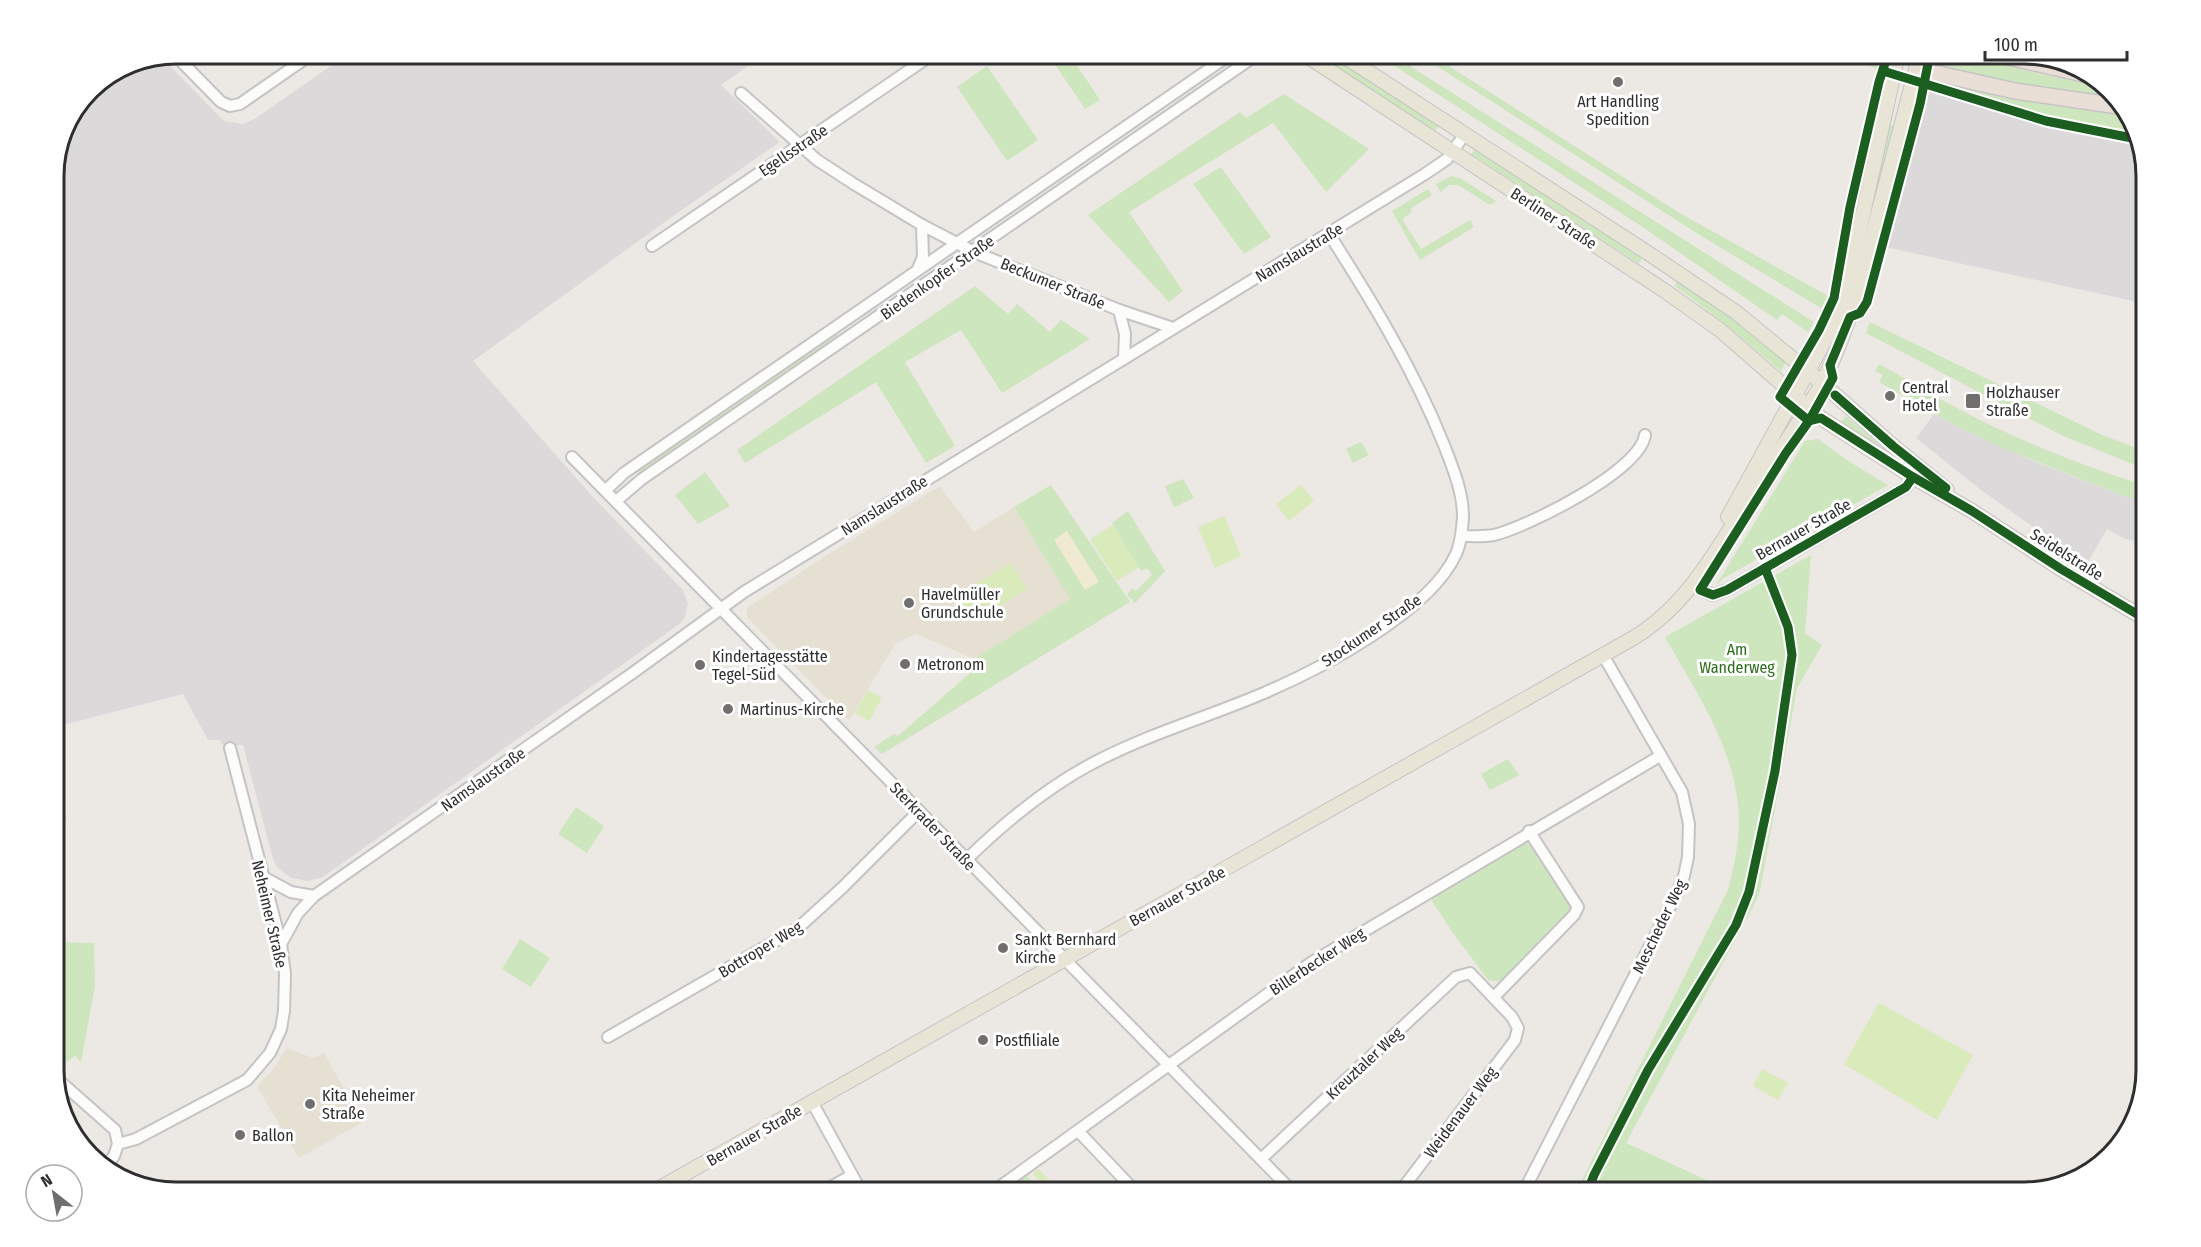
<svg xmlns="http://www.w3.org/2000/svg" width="2201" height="1247" viewBox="0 0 2201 1247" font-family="'Fira Sans Condensed',sans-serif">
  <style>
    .industrial { fill: #dcd9db }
    .education { fill: #e6e0d3 }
    .green { fill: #cee6be }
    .sand { fill: #f0ead3 }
    .pitch { fill: #d9eabb }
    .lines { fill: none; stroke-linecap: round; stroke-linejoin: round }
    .minor-casing { stroke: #c5c4c5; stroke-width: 14 }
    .major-casing { stroke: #c6c5c4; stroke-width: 16 }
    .highway-casing { stroke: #c6c5c4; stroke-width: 18 }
    .minor { stroke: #fcfcfb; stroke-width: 10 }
    .major { stroke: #e8e4d6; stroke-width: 14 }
    .highway { stroke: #eadfd6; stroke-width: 15 }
    .cycleway-casing { stroke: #fff; stroke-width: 13 }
    .cycleway { stroke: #1b5e20; stroke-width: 9 }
    .poi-dot { fill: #706f6e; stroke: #fff; stroke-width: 2 }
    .labels { text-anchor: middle; stroke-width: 6; stroke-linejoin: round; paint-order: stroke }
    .poi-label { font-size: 16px; fill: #2e2e2e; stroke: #fff; text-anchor: start }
    .street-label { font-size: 16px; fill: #2e2e2e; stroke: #fff }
    .park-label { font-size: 16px; fill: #2c6e1b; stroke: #fff }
    .rim { fill: none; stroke: #2e2e2e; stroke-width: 3 }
  </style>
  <rect width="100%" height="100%" fill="#ece8e4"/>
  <!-- industrial -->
  <g class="industrial">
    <path d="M348,54h417l-44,31 59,57 -107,74 -200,145 119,135 90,93 6,14 -3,14 -4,6 -358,254 -15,4 -17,-3 -14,-11 -4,-8 -30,-114h-21l-2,-5h-12l-25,-46 -120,31 -4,-3 -5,5v-558l12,-46 24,-33 40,-27 31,-6 63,64 19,3 13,-6z"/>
    <path d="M1927,91l150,42 61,9 9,27v135l-262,-57z"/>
    <path d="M1934,414l24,13 75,34 91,35 23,6v41l-22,-4 -18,-10 -19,33 -49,-31 -58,-41 -65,-52z"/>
    <path d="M54,774l13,46 -13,5z"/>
  </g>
  <!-- education -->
  <g class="education">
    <path d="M940,486l34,46 40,-25 56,92 -96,60 -58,-25 -21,10 -46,77 -102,-104v-9l75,-50z"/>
    <path d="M287,1048l26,10 11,-5 39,69 -64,36 -42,-72 15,-15z"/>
  </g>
  <!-- green -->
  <g class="green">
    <path d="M1048,54h21l31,46 -15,9z"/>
    <path d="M1317,54h13l109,71 -4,6z"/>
    <path d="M1376,54h15l423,268 -6,10 -26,-18 -5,6 -133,-92z"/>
    <path d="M1418,54h12l248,158 150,84 -7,12 -123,-74z"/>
    <path d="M1848,54h32l-4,15z"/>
    <path d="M1939,54h22l80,20 62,13 14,13 -55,-7 -126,-26z"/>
    <path d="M987,66l51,74 -31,21 -50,-74z"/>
    <path d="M1940,81c62,15 124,28 188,31l7,22 -99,-19 -100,-32z"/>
    <path d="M1284,94l85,55 -43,43 -53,-69 -144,89 54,79 -14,11 -81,-87 152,-103 6,6z"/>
    <path d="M1887,125l8,1 -41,158z"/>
    <path d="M1475,149l166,108v4l-3,2 -167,-109z"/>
    <path d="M1221,167l50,70 -27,17 -51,-70z"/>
    <path d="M1451,176l9,2 36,23 -6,4 -32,-20h-8l-8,5v4l-6,-10z"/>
    <path d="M1428,189l4,6 -22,14 2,3 -10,7 19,30 49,-29 4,7 -54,33 -28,-49z"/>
    <path d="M1676,282h4l67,48 39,31 -5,10 -58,-49 -48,-36z"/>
    <path d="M975,286l33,28 9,-10 33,28 11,-12 29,19 -88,54 -41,-63 -56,32 50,84 -29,17 -50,-81 -131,81 -8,-13z"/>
    <path d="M1870,322l230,112 47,18v18l-86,-35 -195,-102z"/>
    <path d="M834,331l5,7 -198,136 -3,-2 -1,-3z"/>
    <path d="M1879,364c26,14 51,30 76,43 61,33 126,58 192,79v16l-23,-6 -114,-45 -52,-24 -79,-45 4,-7 -8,-4z"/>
    <path d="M1846,416l32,28 1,4 -39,-24z"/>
    <path d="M1818,439l32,23 38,23 -164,93 -8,7 89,-144z"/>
    <path d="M1361,442l8,13 -16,8 -7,-14z"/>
    <path d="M705,472l25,34 -32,18 -23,-29z"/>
    <path d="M1183,479l11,19 -20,9 -9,-21z"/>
    <path d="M1051,485l79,117 -248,152 -8,-7 20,-13 4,2 80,-70 -4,-7 96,-60 -56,-92z"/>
    <path d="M1128,511l37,60 -30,32 -8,-8 5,-7 4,3 16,-16 -5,-7 -6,3 -29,-48z"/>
    <path d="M1811,555l-6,78 17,12 -25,43 -37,203 -7,16 -127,236 109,50h-158l5,-13 146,-290c5,-20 10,-41 11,-63 1,-72 -40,-130 -74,-190z"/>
    <path d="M1508,759l11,16 -29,15 -9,-16z"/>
    <path d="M576,807l28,19 -17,27 -29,-19z"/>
    <path d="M1521,843l10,2 37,54 2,9 -4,9 -64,65 -14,-2 -35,-47 -23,-35z"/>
    <path d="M520,939l30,19 -19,29 -29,-18z"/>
    <path d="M54,942l40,1 1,43 -14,76 -6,-6 -16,11 -5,-4z"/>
    <path d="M1026,1175l16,18h-40z"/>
  </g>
  <!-- sand -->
  <path class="sand" d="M1067,531l32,51 -14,8 -31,-50z"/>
  <!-- pitch -->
  <g class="pitch">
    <path d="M1301,485l13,16 -25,20 -13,-17z"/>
    <path d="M1224,516l17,40 -26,12 -17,-41z"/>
    <path d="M1113,525l26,42 -22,14 -27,-42z"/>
    <path d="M1011,563l16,26 -39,24 -16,-27z"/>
    <path d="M970,587l15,25 -16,9 -14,-25z"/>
    <path d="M868,690l14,8 -13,23 -14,-8z"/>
    <path d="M1879,1003l94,52 -36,65 -93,-56z"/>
    <path d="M1762,1069l26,14 -10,17 -25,-14z"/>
    <path d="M1039,1169l22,24h-11l-17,-19z"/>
  </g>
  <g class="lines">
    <!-- minor casing -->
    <g class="minor-casing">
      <g id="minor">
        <path d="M174,54l47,48 9,4 10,-2 72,-50"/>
        <path d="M741,93l76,67 37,24 68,41 52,27 145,58 54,18"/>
        <path d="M652,246l281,-192"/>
        <path d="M918,269l5,-12 -1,-32"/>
        <path d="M1119,310l6,24 -1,25"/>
        <path d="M572,457l722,736"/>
        <path d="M606,490l18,-17 607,-419"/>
        <path d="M616,501l26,-22 616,-425"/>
        <path d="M1461,536c11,0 22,1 33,-1 33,-8 146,-64 151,-100"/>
        <path d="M1692,586l21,9 14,-5 179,-103 10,-15"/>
        <path d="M2140,616l7,-14"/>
        <path d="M966,860c40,-39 82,-74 131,-99 54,-28 111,-44 167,-68 56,-24 166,-81 192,-139 5,-11 6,-24 7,-37 0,-25 -10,-49 -19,-72 -30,-75 -72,-144 -115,-211"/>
        <path d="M263,877l28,15 23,4"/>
        <path d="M281,944l17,-31 16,-17 320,-224 110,-80 681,-418 22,-15 18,-25"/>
        <path d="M1494,997l80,-82 4,-8 -49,-76"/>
        <path d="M608,1037l190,-109 44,-40 77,-77"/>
        <path d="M54,1076l61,54 3,14 -4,12 -9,11"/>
        <path d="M812,1102l50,91"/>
        <path d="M1078,1131l59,62"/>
        <path d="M118,1144l18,-5 111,-59 23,-27 11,-24 3,-18 1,-37 -4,-30 -51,-196"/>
        <path d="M1261,1159l195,-182 14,-4 42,44 6,11 -3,12 -116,153"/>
        <path d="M820,1193l32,-18"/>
        <path d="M991,1193l321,-231 348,-206"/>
        <path d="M1523,1193l153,-298 8,-19 4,-19 1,-33 -7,-32 -79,-137"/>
      </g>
    </g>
    <!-- major casing -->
    <g class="major-casing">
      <g id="major">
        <path d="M1304,54l361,237 55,39 101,88 92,59 59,34 89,58 86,51"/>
        <path d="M1341,54l310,201 86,58 85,70 71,63 54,44"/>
        <path d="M1728,517l111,-202 6,-19 53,-242"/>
        <path d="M651,1193l984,-556c55,-34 85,-93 119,-146 23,-36 48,-71 68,-108 14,-27 24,-56 34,-85l64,-244"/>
      </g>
    </g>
    <!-- highway casing -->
    <g class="highway-casing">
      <g id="highway">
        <path d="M1995,54l97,22"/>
        <path d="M1917,66l13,6 85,19 110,16"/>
      </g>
    </g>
    <!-- minor -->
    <use href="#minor" class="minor"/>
    <!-- major -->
    <use href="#major" class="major"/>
    <!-- highway -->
    <use href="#highway" class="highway"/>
    <!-- cycleway casing -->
    <g class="cycleway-casing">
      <g id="cycleway">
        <path d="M1883,71l163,50 91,18"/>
        <path d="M1835,395l58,51 53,42"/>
        <path d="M1809,421l-29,-24 39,-67 15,-32 16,-91 29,-125 9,-28"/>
        <path d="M1809,421l12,-3 92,59 59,34 89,58 86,51"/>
        <path d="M1913,477l-7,10 -179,103 -14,5 -13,-5 86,-137 23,-32 24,-43 -3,-13 20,-48 10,-4 7,-11 53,-198 10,-50"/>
        <path d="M1587,1193l7,-18 54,-105 88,-145 13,-33 26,-121 17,-116 -4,-28 -23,-59"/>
      </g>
    </g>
    <!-- cycleway -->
    <use href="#cycleway" class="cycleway"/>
  </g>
  <!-- markers -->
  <g class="poi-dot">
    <circle cx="1618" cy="82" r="6"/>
    <circle cx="1890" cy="396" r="6"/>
    <rect x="1965" y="393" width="16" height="16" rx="3"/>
    <circle cx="909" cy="603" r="6"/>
    <circle cx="905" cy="664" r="6"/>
    <circle cx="700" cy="665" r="6"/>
    <circle cx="728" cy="709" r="6"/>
    <circle cx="1003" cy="948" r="6"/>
    <circle cx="983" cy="1040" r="6"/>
    <circle cx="310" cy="1104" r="6"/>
    <circle cx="240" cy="1135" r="6"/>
  </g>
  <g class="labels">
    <!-- poi labels -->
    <g class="poi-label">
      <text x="1618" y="107" text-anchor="middle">Art Handling<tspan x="1618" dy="18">Spedition</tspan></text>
      <text x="1902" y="393">Central<tspan x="1902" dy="18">Hotel</tspan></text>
      <text x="1986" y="398">Holzhauser<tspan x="1986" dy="18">Straße</tspan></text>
      <text x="921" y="600">Havelmüller<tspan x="921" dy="18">Grundschule</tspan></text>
      <text x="712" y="662">Kindertagesstätte<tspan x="712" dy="18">Tegel-Süd</tspan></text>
      <text x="917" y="670">Metronom</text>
      <text x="740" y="715">Martinus-Kirche</text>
      <text x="1015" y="945">Sankt Bernhard<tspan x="1015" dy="18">Kirche</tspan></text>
      <text x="995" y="1046">Postfiliale</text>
      <text x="322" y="1101">Kita Neheimer<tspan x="322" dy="18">Straße</tspan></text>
      <text x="252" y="1141">Ballon</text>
    </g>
    <!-- street labels -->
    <g class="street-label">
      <text transform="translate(793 150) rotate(-34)" y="6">Egellsstraße</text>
      <text transform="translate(1554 218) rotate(33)" y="6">Berliner Straße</text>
      <text transform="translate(1299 252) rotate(-31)" y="6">Namslaustraße</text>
      <text transform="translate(937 277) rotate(-35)" y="6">Biedenkopfer Straße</text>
      <text transform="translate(1053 283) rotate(22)" y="6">Beckumer Straße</text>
      <text transform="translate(884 505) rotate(-32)" y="6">Namslaustraße</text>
      <text transform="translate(1803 529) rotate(-30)" y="6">Bernauer Straße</text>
      <text transform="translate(2067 554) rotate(32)" y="6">Seidelstraße</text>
      <text transform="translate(1371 630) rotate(-34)" y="6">Stockumer Straße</text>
      <text transform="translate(483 779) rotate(-35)" y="6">Namslaustraße</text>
      <text transform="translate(933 826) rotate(46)" y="6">Sterkrader Straße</text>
      <text transform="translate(1177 896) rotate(-29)" y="6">Bernauer Straße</text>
      <text transform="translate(270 914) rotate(77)" y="6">Neheimer Straße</text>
      <text transform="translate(1659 926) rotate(-64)" y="6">Mescheder Weg</text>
      <text transform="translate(760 949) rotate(-31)" y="6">Bottroper Weg</text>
      <text transform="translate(1317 961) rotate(-33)" y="6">Billerbecker Weg</text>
      <text transform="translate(1364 1063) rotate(-43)" y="6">Kreuztaler Weg</text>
      <text transform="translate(1460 1112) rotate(-53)" y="6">Weidenauer Weg</text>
      <text transform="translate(754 1135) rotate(-30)" y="6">Bernauer Straße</text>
    </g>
    <!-- park labels -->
    <g class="park-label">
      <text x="1737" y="655">Am<tspan x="1737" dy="18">Wanderweg</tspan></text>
    </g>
  </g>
  <!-- crop -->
  <path d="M0 0H2201V1247H0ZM176 64H2024A112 112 0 0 1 2136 176V1070A112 112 0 0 1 2024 1182H176A112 112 0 0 1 64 1070V176A112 112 0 0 1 176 64Z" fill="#fff" fill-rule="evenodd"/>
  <path class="rim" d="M176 64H2024A112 112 0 0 1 2136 176V1070A112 112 0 0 1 2024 1182H176A112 112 0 0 1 64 1070V176A112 112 0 0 1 176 64Z"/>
  <!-- north arrow -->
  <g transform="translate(54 1193) rotate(329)"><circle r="28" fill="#ffffff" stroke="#ababab" stroke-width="1.5"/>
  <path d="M0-4.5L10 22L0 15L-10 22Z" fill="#706f6e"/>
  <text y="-9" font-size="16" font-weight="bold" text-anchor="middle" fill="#2e2e2e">N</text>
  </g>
  <!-- scale -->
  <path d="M1985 51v9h142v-9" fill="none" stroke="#2e2e2e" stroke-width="3"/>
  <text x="1994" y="51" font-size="18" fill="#2e2e2e" stroke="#ffffff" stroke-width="4.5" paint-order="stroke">100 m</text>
</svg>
